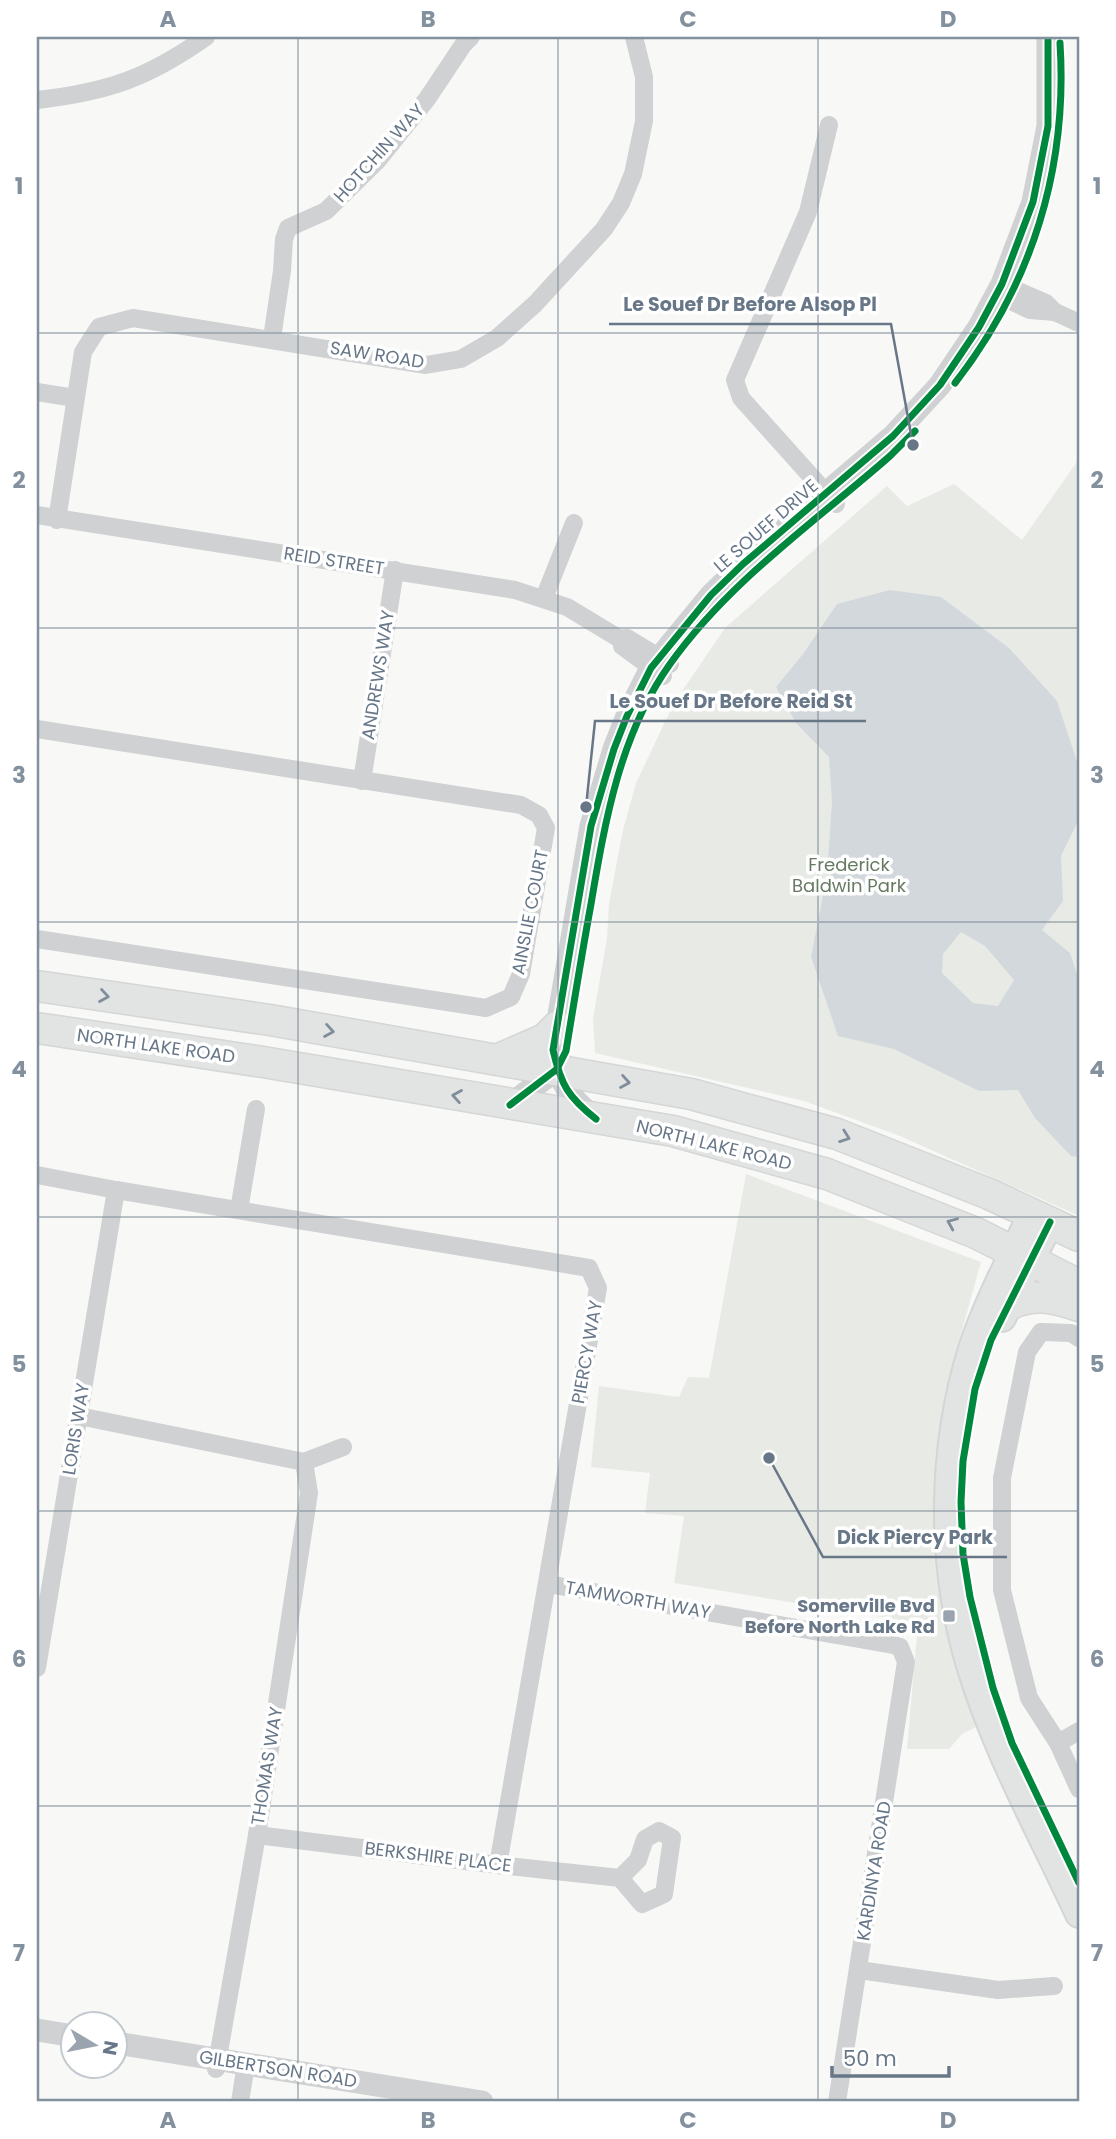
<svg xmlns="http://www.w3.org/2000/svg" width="1116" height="2139" viewBox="0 0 1116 2139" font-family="Poppins,sans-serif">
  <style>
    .green { fill: #e8ebe5 }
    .water { fill: #d2d8dc; fill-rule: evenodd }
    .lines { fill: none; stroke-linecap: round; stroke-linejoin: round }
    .secondary-casing { stroke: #d3d5d6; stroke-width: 30 }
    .primary-casing { stroke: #d5d6d6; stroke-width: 33 }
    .minor { stroke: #cfd1d2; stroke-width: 18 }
    .tertiary { stroke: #cfd1d2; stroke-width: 23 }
    .secondary { stroke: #e2e3e3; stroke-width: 26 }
    .primary { stroke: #e2e3e3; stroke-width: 30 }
    .cycleway-casing { stroke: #fff; stroke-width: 11 }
    .cycleway { stroke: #00873e; stroke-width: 7 }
    .oneway { stroke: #808d9a }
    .grid { fill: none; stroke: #83909d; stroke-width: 2; stroke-opacity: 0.55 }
    .poi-dot { fill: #9aa4af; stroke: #fff; stroke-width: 2.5 }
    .labels { text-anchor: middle; stroke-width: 7; stroke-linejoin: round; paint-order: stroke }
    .street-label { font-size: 18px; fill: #677788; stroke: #fff }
    .park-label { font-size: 18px; fill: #667a62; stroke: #fff }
    .poi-label { font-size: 18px; font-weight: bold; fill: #677788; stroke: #fff; text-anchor: end }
    .leader { fill: none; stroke: #677788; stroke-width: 2.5 }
    .callout-dot { fill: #677788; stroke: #fff; stroke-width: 2.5 }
    .callout-label { font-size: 19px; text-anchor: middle; font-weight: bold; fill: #677788; stroke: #fff; stroke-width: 7; stroke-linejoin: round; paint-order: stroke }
    .neatline { fill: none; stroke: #83909d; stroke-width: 2.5 }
    .grid-label { font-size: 23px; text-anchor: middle; font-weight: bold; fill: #83909d }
  </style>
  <rect width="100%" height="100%" fill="#f8f8f7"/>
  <!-- green -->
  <g class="green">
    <path d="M1079,459v757l-179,-80 -96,-35 -209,-48 -2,-34 14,-81 2,-34 14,-74 13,-47 38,-80 51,-75 162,-142 20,20 47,-22 68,56z"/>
    <path d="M746,1174l235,88 -25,90 -8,96 -7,140 8,50 27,89 -14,7 -13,15h-42l11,-126 -244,-40 10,-67 -39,-3 5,-40 -59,-6 8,-81 80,11 9,-20 21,1z"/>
  </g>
  <!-- water -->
  <path class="water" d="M890,590l51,7 68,51 48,53 22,67v51l-18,37 2,45 -21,29 28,23 9,27v177l-8,-1 -36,-38 -17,-28 -39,1 -85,-42 -56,-13 -27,-79 16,-82 5,-73 -3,-45 -33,-34 -20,-36 27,-33 34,-50zM961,932l24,14 29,34 -16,26 -25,-3 -31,-30 1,-19z"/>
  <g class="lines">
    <!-- secondary casing -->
    <g class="secondary-casing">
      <g id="secondary">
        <path d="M1032,1214c-21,44 -45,89 -60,135 -31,100 -32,213 -3,313 26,88 72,170 110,252"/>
        <path d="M1002,1318l48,-96"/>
      </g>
    </g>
    <!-- primary casing -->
    <g class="primary-casing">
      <g id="primary">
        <path d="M37,986l233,34 421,74 146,40 152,60 90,42"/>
        <path d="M37,1028l226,34 410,69 154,43 149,59 103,52"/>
        <path d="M499,1059l46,-20 12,-12"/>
        <path d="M1008,1305c27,-12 44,-8 71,1"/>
      </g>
    </g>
    <!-- minor -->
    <g class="minor">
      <path d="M37,100c71,-8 111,-22 169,-63"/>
      <path d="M829,125l-21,87 -73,168 6,18 95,106"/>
      <path d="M1002,284l44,19 9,9 24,11"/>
      <path d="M998,295l32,15 25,2"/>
      <path d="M272,338l10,-67 2,-32 4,-11 38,-17 51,-50 50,-62 36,-54 8,-8"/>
      <path d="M37,392l38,6"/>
      <path d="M37,515l478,75 52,17 53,32 7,-1 43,26"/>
      <path d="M57,520l26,-168 16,-25 34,-9 293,47 35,-6 36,-21 38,-34 69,-75 17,-26 12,-29 11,-53v-44l-10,-40"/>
      <path d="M544,598l30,-75"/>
      <path d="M622,646l41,30"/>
      <path d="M37,729l484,76 18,10 7,13 -25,146 -10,23 -25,11 -449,-69"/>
      <path d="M362,781l33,-211"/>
      <path d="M37,1175l79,15 473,78 9,20 -100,577"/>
      <path d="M239,1210l17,-101"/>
      <path d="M79,1416l225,46 39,-15"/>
      <path d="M548,1584l345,61 7,2 6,15 -69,440"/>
      <path d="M37,1668l79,-478"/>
      <path d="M1079,1731l-21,12 21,46"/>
      <path d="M1058,1743l-29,-45 -27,-108v-112l25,-126 14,-20 30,1 8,5"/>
      <path d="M257,1835l241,30 122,13 18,-18 7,-21 14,-8 13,7 -8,56 -22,10 -22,-26"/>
      <path d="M859,1970l139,20 56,-4"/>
      <path d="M216,2069l41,-234 52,-342 -5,-31"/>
      <path d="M240,2102l6,-38"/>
    </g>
    <!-- tertiary -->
    <g class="tertiary">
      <path d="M510,1105l47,-36 4,-7"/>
      <path d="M594,1117c-27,-21 -33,-34 -41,-67l38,-224 23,-77 13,-33 24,-48 60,-73 32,-31 150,-128 47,-51 39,-58 23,-43 31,-82 15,-76v-89"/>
      <path d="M37,2030l37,6"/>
      <path d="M116,2043l366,59"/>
    </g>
    <!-- secondary -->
    <use href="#secondary" class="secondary"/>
    <!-- primary -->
    <use href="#primary" class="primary"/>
    <!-- cycleway casing -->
    <g class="cycleway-casing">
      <g id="cycleway">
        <path d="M955,383c77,-99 113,-215 105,-340"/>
        <path d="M510,1105l47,-36 9,-18c8,-49 16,-98 25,-147 14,-83 29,-170 79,-240 59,-83 145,-142 220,-208l25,-25"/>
        <path d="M596,1119c-28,-22 -35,-34 -43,-69l38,-224 23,-77 13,-33 24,-48 60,-73 32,-31 150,-128 47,-51 39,-58 23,-43 31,-82 15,-76v-89"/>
        <path d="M1050,1222l-59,118 -16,49 -12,72 -2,41 2,52 7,43 23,91 19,55 67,140"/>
      </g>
    </g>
    <!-- cycleway -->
    <use href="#cycleway" class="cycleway"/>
  </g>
  <!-- one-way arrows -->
  <defs><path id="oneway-chevron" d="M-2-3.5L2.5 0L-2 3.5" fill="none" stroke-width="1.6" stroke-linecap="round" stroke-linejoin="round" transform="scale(1.75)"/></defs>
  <g class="oneway">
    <use href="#oneway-chevron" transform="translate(104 996) rotate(9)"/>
    <use href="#oneway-chevron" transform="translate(329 1031) rotate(10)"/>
    <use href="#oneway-chevron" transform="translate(625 1082) rotate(10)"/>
    <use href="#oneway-chevron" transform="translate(457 1096) rotate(-170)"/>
    <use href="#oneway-chevron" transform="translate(845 1137) rotate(20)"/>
    <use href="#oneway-chevron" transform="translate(952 1223) rotate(-157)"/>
  </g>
  <!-- grid -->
  <path class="grid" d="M298,37v2065M558,37v2065M818,37v2065M37,333h1042M37,628h1042M37,922h1042M37,1217h1042M37,1511h1042M37,1806h1042"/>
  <!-- markers -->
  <rect class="poi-dot" x="942" y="1609" width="14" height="14" rx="3.5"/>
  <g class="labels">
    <!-- street labels -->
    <g class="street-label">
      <text transform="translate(379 153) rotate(-48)" y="6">HOTCHIN WAY</text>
      <text transform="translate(377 355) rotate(9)" y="6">SAW ROAD</text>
      <text transform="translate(766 526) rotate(-41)" y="6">LE SOUEF DRIVE</text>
      <text transform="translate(334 561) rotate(9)" y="6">REID STREET</text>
      <text transform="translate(378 675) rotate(-81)" y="6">ANDREWS WAY</text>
      <text transform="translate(530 912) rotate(-79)" y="6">AINSLIE COURT</text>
      <text transform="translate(156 1046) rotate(8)" y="6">NORTH LAKE ROAD</text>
      <text transform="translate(714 1145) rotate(14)" y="6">NORTH LAKE ROAD</text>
      <text transform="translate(587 1352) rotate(-80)" y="6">PIERCY WAY</text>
      <text transform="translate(76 1429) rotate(-81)" y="6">LORIS WAY</text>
      <text transform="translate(638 1600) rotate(10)" y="6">TAMWORTH WAY</text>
      <text transform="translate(267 1766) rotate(-81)" y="6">THOMAS WAY</text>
      <text transform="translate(438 1857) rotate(7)" y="6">BERKSHIRE PLACE</text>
      <text transform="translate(874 1871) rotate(-81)" y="6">KARDINYA ROAD</text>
      <text transform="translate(278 2069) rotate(9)" y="6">GILBERTSON ROAD</text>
    </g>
    <!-- park labels -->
    <g class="park-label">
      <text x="849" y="871">Frederick<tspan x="849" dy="21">Baldwin Park</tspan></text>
    </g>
    <!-- poi labels -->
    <g class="poi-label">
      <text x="935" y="1612">Somerville Bvd<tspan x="935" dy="21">Before North Lake Rd</tspan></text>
    </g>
  </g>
  <!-- callouts -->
  <path class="leader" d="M913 445L891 324H609M586 807L595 721H866M769 1458L823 1557H1007"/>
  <g class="callout-dot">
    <circle cx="913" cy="445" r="7"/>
    <circle cx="586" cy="807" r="7"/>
    <circle cx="769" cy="1458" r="7"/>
  </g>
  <g class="callout-label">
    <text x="750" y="311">Le Souef Dr Before Alsop Pl</text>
    <text x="731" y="708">Le Souef Dr Before Reid St</text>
    <text x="915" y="1544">Dick Piercy Park</text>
  </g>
  <!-- border -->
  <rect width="1116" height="2139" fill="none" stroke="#ffffff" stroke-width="77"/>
  <!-- north arrow -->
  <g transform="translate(94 2045) rotate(100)"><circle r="33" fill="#ffffff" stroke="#c2c9cf" stroke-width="2"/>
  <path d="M0-5L12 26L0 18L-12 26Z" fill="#9aa4af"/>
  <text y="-10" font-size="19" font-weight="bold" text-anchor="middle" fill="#677788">N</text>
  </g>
  <!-- scale -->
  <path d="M832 2066v10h117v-10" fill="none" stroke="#677788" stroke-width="3.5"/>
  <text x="843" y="2066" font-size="21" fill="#677788" stroke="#ffffff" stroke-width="5" paint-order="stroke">50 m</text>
  <rect x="38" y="38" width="1040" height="2062" class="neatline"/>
  <g class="grid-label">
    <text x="168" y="27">A</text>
    <text x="428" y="27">B</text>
    <text x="688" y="27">C</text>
    <text x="948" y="27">D</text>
    <text x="19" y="194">1</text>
    <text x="1097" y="194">1</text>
    <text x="19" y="488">2</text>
    <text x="1097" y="488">2</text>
    <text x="19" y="783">3</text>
    <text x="1097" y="783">3</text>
    <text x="19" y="1077">4</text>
    <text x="1097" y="1077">4</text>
    <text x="19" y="1372">5</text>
    <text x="1097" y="1372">5</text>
    <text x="19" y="1667">6</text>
    <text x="1097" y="1667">6</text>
    <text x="19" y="1961">7</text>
    <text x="1097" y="1961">7</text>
    <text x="168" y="2128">A</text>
    <text x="428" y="2128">B</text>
    <text x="688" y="2128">C</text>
    <text x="948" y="2128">D</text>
  </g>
</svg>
